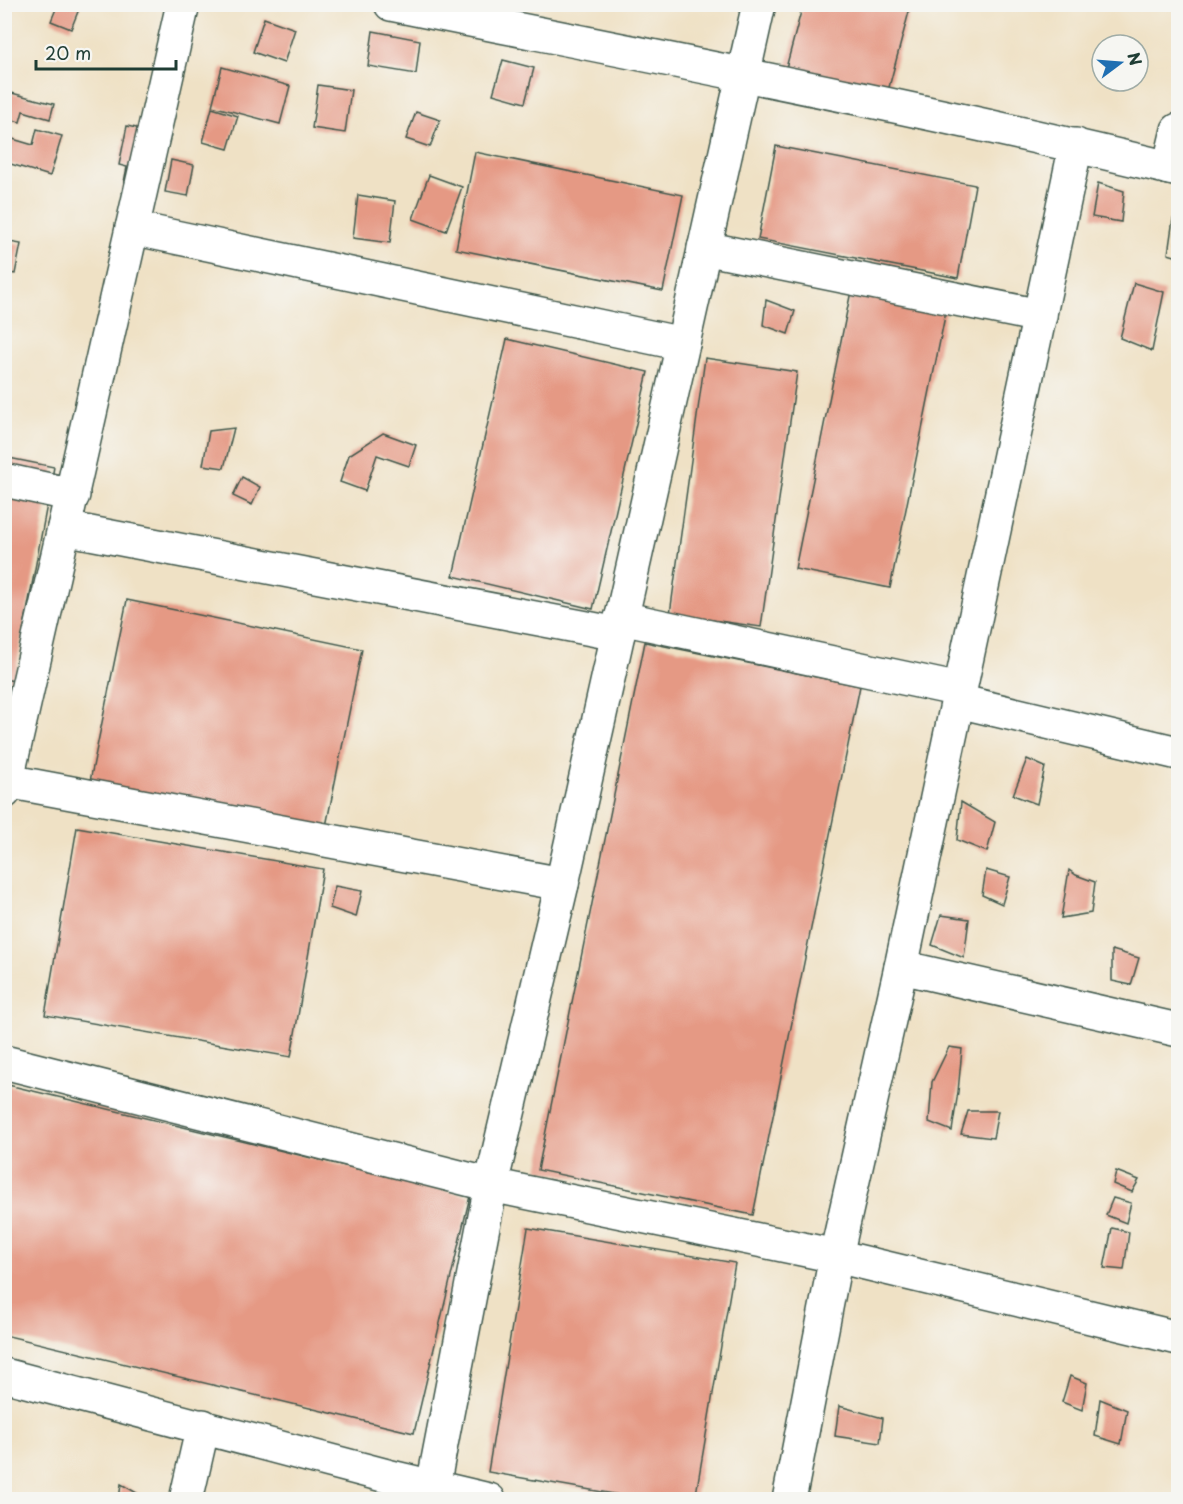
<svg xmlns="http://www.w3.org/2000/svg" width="1183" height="1504" viewBox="0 0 1183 1504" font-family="'Playpen Sans',sans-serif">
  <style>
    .building { fill: #e59984 }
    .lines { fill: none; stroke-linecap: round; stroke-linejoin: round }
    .minor-casing { stroke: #3e564a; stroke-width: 36 }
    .minor { stroke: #fff; stroke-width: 33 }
  </style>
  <rect width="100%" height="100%" fill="#f6f6f2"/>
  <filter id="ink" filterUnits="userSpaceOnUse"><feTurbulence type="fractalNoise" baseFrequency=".0167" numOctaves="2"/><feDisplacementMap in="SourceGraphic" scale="12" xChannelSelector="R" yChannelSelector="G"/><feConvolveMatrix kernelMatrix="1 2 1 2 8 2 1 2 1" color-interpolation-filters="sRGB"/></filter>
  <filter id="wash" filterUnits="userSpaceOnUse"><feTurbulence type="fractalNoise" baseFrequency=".008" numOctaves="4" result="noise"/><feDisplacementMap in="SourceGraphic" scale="24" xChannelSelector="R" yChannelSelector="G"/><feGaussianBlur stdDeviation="1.35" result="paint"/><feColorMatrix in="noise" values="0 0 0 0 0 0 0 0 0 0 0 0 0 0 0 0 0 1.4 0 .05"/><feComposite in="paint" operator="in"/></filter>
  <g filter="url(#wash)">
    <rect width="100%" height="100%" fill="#efe1c5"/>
    <g id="blocks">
      <!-- building -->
      <g class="building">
        <path d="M58,4h23l-10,25 -20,-8z"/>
        <path d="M803,4h108l-24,91 -101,-27z"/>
        <path d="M264,18l31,11 -11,34 -31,-11z"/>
        <path d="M373,31l47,9 -4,34 -48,-8z"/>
        <path d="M503,60l31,8 -9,35 -32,-9z"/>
        <path d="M222,67l68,19 -10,38 -68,-18z"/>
        <path d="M318,85l33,5 -6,43 -33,-5z"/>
        <path d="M4,91l50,13 -4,15 -27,-8 -3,11 -16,-4z"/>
        <path d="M212,108l26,8 -10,33 -25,-7z"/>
        <path d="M416,112l24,8 -10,27 -24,-8z"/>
        <path d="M127,126l24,5 -13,65 -16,-4 5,-25 -8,-2z"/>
        <path d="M37,129l25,7 -12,40 -46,-14v-18l2,-7 27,8z"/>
        <path d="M776,146l199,39 -17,93 -200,-39z"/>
        <path d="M475,152l208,43 -20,96 -207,-42z"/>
        <path d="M171,160l23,5 -6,31 -23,-4z"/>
        <path d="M429,175l33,12 -16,44 -33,-12z"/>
        <path d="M1098,183l26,8 -3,31 -29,-5z"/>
        <path d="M358,195l37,6 -5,42 -37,-5z"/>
        <path d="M1173,219h5v38l-10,-3z"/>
        <path d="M4,241l17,3 -6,30 -11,-2z"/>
        <path d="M1134,283l30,9 -12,59 -32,-13z"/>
        <path d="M851,291l95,20 -56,277 -95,-19z"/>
        <path d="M766,300l29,11 -7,23 -25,-9z"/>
        <path d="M507,339l141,33 -55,237 -140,-33z"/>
        <path d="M705,358l92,14 -36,255 -91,-13z"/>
        <path d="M234,428l-10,40 -21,-3 6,-34z"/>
        <path d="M383,433l33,12 -7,21 -32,-11 -12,36 -25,-9 9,-27z"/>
        <path d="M4,457l50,10 -40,214 -10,-2z"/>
        <path d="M242,477l18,10 -8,18 -19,-9z"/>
        <path d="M127,600l235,49 -40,197 -235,-50z"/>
        <path d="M645,642l215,44 -107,529 -215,-45z"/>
        <path d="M1027,759l18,8 -8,37 -24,-9z"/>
        <path d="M961,802l34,20 -8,30 -30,-12z"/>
        <path d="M77,827l246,42 -32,188 -246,-42z"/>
        <path d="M986,870l24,7 -8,27 -20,-9z"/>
        <path d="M1069,870l7,5 19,7 -4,31 -30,5z"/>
        <path d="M335,886l27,5 -6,26 -26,-9z"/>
        <path d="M941,915l28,4 -5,39 -32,-13z"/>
        <path d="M1112,950l27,8 -8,27 -19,-4z"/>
        <path d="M949,1047l13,2 -4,43 -6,39 -23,-9 3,-40z"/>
        <path d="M4,1084l466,112 -56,237 -410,-98z"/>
        <path d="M968,1111h30l-5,27 -32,-4z"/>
        <path d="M1116,1171l23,9 -7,12 -19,-8z"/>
        <path d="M1113,1198l18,5 -5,20 -20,-8z"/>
        <path d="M528,1228l207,35 -40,237h-47l-160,-28z"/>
        <path d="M1112,1228l17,4 -5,38 -20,-2z"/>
        <path d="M1070,1376l17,7 -5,27 -20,-8z"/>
        <path d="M1100,1399l27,11 -6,34 -26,-8z"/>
        <path d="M839,1406l44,12 -3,25 -45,-7z"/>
        <path d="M121,1484l28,16h-30z"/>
      </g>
    </g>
  </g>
  <g filter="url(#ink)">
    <use href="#blocks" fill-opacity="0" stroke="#3e564a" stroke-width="1.5"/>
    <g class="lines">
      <!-- minor casing -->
      <g class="minor-casing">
        <g id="minor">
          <path d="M391,4c263,53 527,103 787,166"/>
          <path d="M1169,168l9,-38"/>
          <path d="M132,228l551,116"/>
          <path d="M704,248l336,68"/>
          <path d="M4,480l69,15"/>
          <path d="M64,528l554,106"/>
          <path d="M621,618l339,72"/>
          <path d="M958,701l220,52"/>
          <path d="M7,781l555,103"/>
          <path d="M4,792l179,-788"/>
          <path d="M901,967l277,63"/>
          <path d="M4,1062l487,123 345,71 342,82"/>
          <path d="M4,1375l383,101 102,24"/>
          <path d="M433,1486l58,-301 71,-301 197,-880"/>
          <path d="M186,1500l17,-74"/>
          <path d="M789,1500l47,-244 65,-289 175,-822"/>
        </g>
      </g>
      <!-- minor -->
      <use href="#minor" class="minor"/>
    </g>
  </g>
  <!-- margin -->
  <rect width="1183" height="1504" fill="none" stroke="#f6f6f2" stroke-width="24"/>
  <!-- north arrow -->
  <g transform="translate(1120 63) rotate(74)"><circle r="28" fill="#f6f6f2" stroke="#a0aca6" stroke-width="1.5"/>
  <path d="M0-4.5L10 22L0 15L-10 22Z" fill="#1f6fb2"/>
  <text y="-9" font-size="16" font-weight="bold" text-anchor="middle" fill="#1f3d34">N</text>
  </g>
  <!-- scale -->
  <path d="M36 60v9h140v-9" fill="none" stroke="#1f3d34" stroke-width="3"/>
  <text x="45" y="60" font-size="18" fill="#1f3d34" stroke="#f6f6f2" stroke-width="4.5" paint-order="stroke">20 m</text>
</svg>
